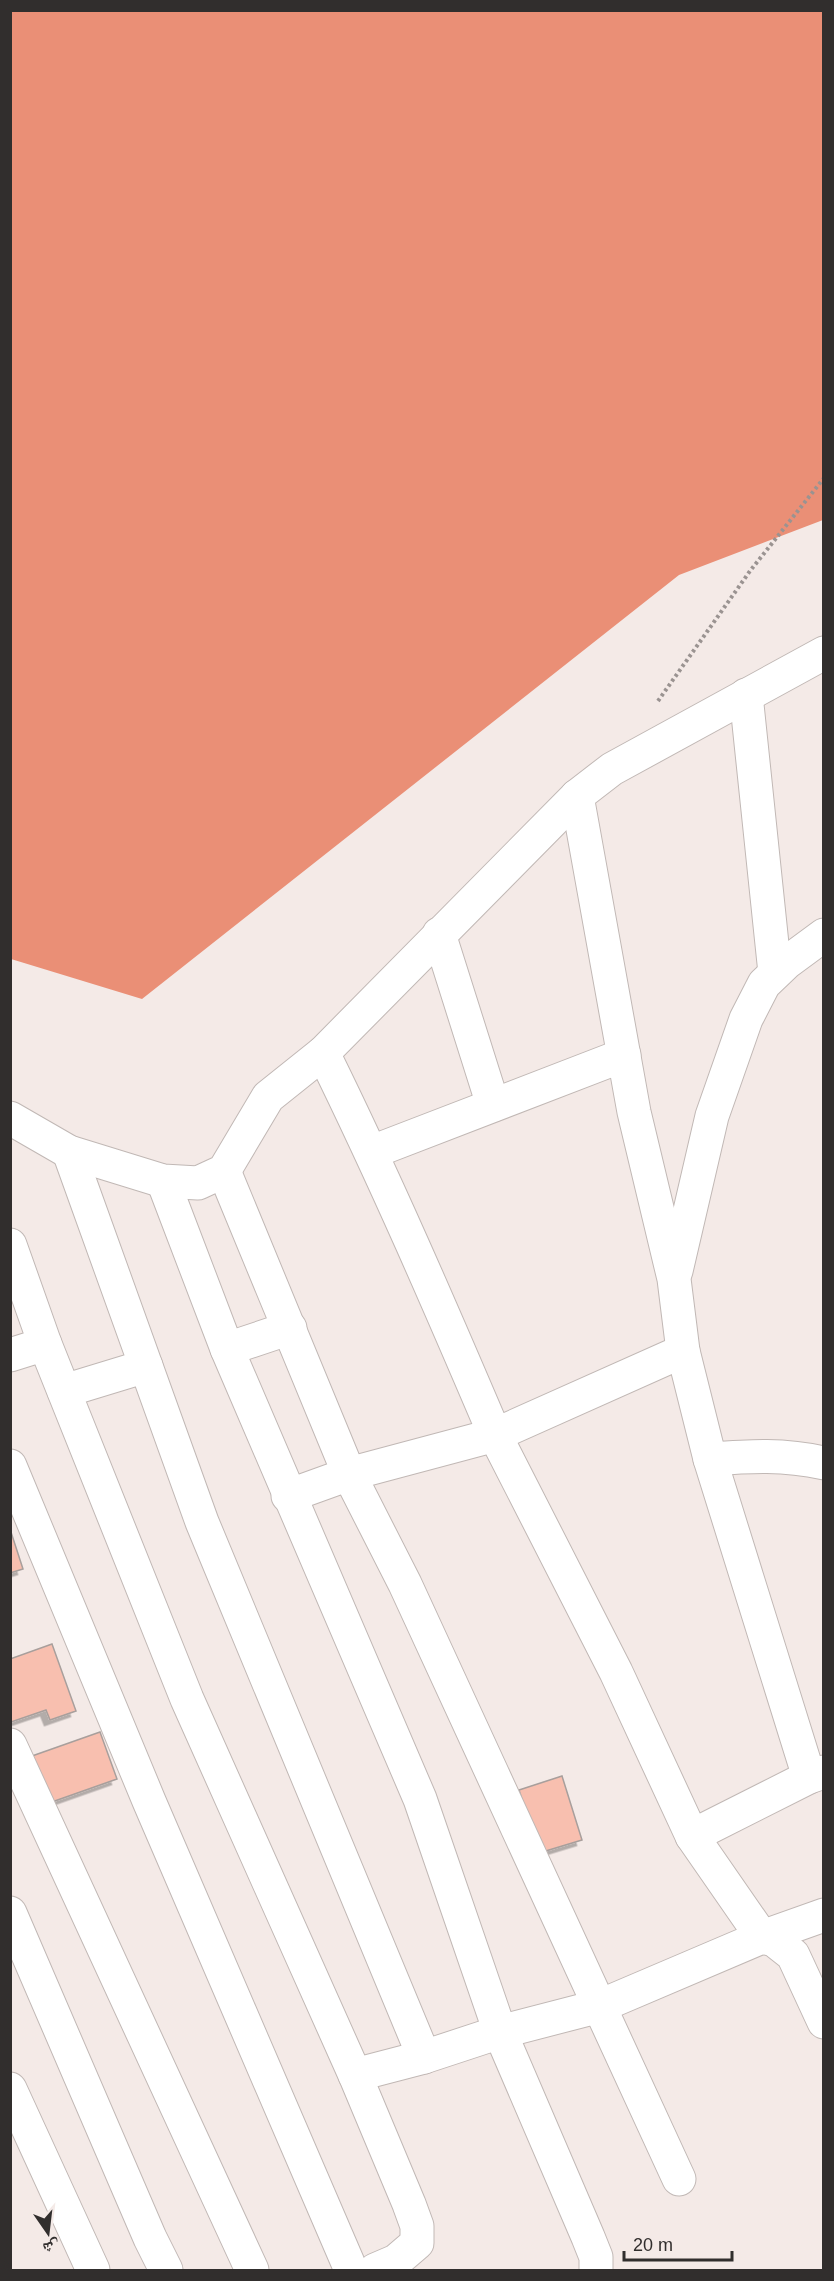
<svg xmlns="http://www.w3.org/2000/svg" width="834" height="2281" viewBox="0 0 834 2281" font-family="Helvetica,'Noto Naskh Arabic',sans-serif">
  <style>
    .forest { fill: #ea8f76 }
    .building { fill: #f8bfaf; stroke: #a89f9c; stroke-width: 1.5; filter: url(#shadow) }
    .lines { fill: none; stroke-linecap: round; stroke-linejoin: round }
    .minor-casing { stroke: #c1b8b5; stroke-width: 35 }
    .path { stroke: #9a9391; stroke-width: 4; stroke-dasharray: 3 3; stroke-linecap: butt }
    .minor { stroke: #fff; stroke-width: 33 }
  </style>
  <defs>
    <filter id="shadow"><feDropShadow dx="-5.5" dy="5.5" stdDeviation="0" flood-color="#0004"/></filter>
  </defs>
  <rect width="100%" height="100%" fill="#f4eae7"/>
  <!-- forest -->
  <path class="forest" d="M10,11h813v509l-144,55 -537,424 -131,-40z"/>
  <!-- building -->
  <g class="building">
    <path d="M10,1529l13,40 -13,4z"/>
    <path d="M52,1644l24,67 -26,9 -4,-10 -35,12 -1,-63z"/>
    <path d="M100,1732l17,47 -68,24 -17,-47z"/>
    <path d="M562,1776l20,64 -43,13 -20,-63z"/>
  </g>
  <g class="lines">
    <!-- minor casing -->
    <g class="minor-casing">
      <g id="minor">
        <path d="M746,695l29,278"/>
        <path d="M439,934l54,171"/>
        <path d="M323,1053c62,126 117,253 172,382l188,-84 -9,-72 -40,-167 -57,-316"/>
        <path d="M10,1118l59,34 94,29 35,2 26,-12 44,-74 55,-44 254,-257 35,-27 212,-116"/>
        <path d="M69,1152l133,370 222,535"/>
        <path d="M372,1152l252,-97"/>
        <path d="M224,1171l125,303 56,110 274,595"/>
        <path d="M163,1181l64,168 193,450 80,233 88,205 8,20v13"/>
        <path d="M10,1245l35,99"/>
        <path d="M676,1271l36,-155 34,-97 18,-35 22,-21 38,-28"/>
        <path d="M227,1349l63,-21"/>
        <path d="M683,1351l27,108c41,-3 73,-5 114,4"/>
        <path d="M10,1355l35,-11 142,355 168,376 54,129 8,22v17l-21,18 -21,9"/>
        <path d="M64,1391l82,-25"/>
        <path d="M710,1459l99,318"/>
        <path d="M10,1466l139,335 202,469"/>
        <path d="M288,1496l61,-22 146,-39 121,237 76,164 70,101 12,3 19,15 31,67"/>
        <path d="M10,1745l242,525"/>
        <path d="M692,1836l117,-59 15,-5"/>
        <path d="M10,1913l140,325 16,32"/>
        <path d="M355,2075l69,-18 76,-25 100,-26 162,-69 62,-22"/>
        <path d="M10,2089l83,181"/>
      </g>
    </g>
    <!-- path -->
    <path class="path" d="M658,701l92,-130 74,-93"/>
    <!-- minor -->
    <use href="#minor" class="minor"/>
  </g>
  <!-- border -->
  <rect width="834" height="2281" fill="none" stroke="#312e2d" stroke-width="24"/>
  <!-- north arrow -->
  <g transform="translate(48 2233) rotate(166)" stroke="#f4eae7" stroke-width="4.5" paint-order="stroke">
  <path d="M0-4.5L10 22L0 15L-10 22Z" fill="#312e2d"/>
  <text y="-9" font-size="16" font-weight="bold" text-anchor="middle" fill="#312e2d">ش</text>
  </g>
  <!-- scale -->
  <path d="M624 2251v9h108v-9" fill="none" stroke="#312e2d" stroke-width="3"/>
  <text x="633" y="2251" font-size="18" fill="#312e2d" stroke="#f4eae7" stroke-width="4.5" paint-order="stroke">20 m</text>
</svg>
